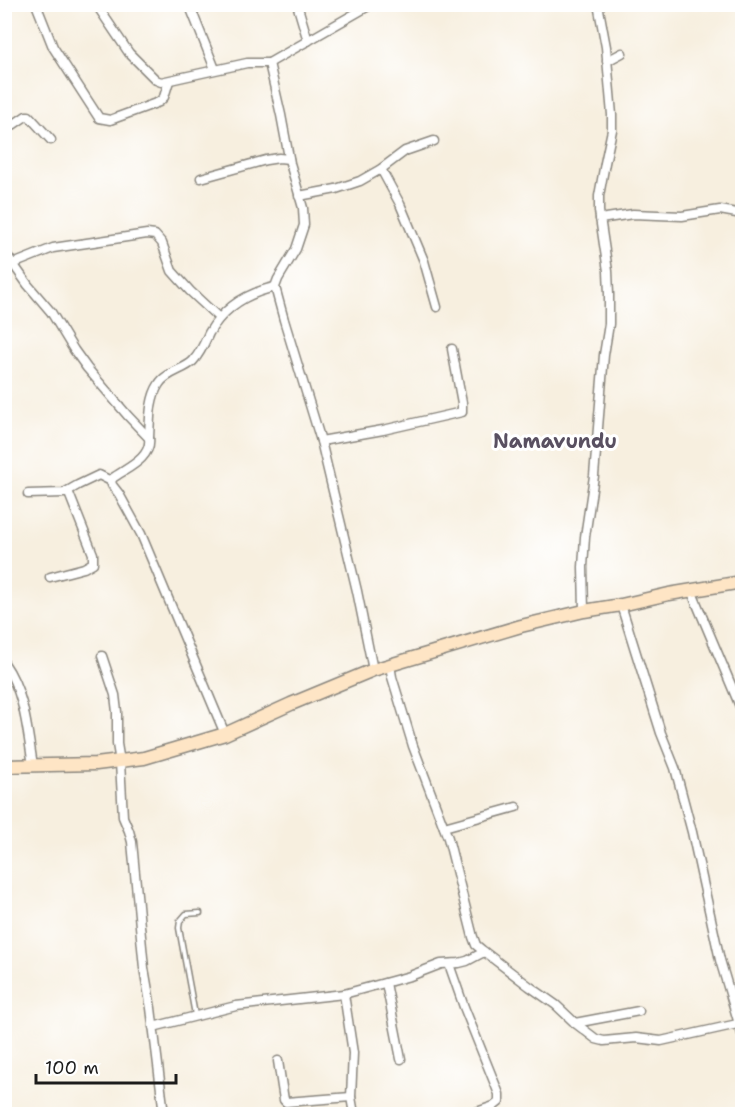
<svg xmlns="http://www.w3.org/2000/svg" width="747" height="1119" viewBox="0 0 747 1119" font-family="'Shantell Sans',sans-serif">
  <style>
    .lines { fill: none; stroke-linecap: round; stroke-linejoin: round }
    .lane-casing { stroke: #8a867e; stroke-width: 7 }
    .street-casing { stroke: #8a867e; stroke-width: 11 }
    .secondary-casing { stroke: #8a867e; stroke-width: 15 }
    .lane { stroke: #fff; stroke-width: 4 }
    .street { stroke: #fff; stroke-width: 8 }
    .secondary { stroke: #fee5c5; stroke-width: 12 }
    .labels { text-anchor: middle; stroke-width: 6; stroke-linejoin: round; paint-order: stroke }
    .quarter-label { font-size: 20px; font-weight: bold; fill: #595061; stroke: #fff }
  </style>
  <rect width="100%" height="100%" fill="#fff"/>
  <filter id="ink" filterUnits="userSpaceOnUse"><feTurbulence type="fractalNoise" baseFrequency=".0167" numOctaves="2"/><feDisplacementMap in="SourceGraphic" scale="12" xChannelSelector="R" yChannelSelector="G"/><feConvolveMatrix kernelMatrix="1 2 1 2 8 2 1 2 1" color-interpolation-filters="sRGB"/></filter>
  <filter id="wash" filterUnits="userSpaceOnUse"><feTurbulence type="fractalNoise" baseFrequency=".008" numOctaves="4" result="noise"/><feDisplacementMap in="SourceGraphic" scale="24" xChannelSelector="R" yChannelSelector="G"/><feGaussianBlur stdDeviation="1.35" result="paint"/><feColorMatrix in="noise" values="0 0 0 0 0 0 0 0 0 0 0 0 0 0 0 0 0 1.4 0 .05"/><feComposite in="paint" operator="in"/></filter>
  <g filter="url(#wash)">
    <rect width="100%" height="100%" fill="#f7efdf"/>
  </g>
  <g filter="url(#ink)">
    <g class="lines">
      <!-- lane casing -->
      <g class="lane-casing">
        <path id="lane" d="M195,1015l-16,-87 1,-7 6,-7 14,-1"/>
      </g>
      <!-- street casing -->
      <g class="street-casing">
        <g id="street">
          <path d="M36,4l17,43 46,71 11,2 49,-18 5,-5 5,-16"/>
          <path d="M96,4l33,49 27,27 5,2 86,-19h22l12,52 9,48 13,45 1,17 -8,24 -18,30 -3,8 9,33 37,121 36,150 16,79"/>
          <path d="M189,4l26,65"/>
          <path d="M297,4l11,37"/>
          <path d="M607,61l15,-8"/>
          <path d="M269,63l103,-59"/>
          <path d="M4,131l22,-15h3l22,24"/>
          <path d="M381,169l19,35 24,57 13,46"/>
          <path d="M201,178l65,-18 13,-2 10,1"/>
          <path d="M299,196l37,-7 24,-8 21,-12 24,-18 29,-10"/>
          <path d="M600,219l33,-5 49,2 38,-6 22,4"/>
          <path d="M4,251l24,34 23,27 23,38 13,18 41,48 21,22c3,20 -22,30 -36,40l-2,3 1,4 7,9 22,40 84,200"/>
          <path d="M13,264l40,-16 94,-14 8,1 7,8 10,28 18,20 29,27"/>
          <path d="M149,438c1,-18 0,-39 10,-54 7,-12 25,-14 34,-23 7,-7 12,-19 16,-28 15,-26 38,-40 66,-46"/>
          <path d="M321,441l62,-11 79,-18v-9l-10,-54"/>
          <path d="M28,494l36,-1 14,-8 21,-10 12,6"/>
          <path d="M50,577l34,-9 9,-5v-9l-25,-63"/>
          <path d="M691,590l51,121"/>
          <path d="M621,605l40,128 14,35 17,64 28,128 22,74"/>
          <path d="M584,611l-1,-44 2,-30 9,-61 10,-121 5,-31v-30l-1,-23 -9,-60v-15l6,-33 7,-33v-15l-6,-68 -8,-43"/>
          <path d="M102,656l13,39 2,17v32l3,18 3,55 6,14 3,11 12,126 7,40 13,106"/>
          <path d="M4,663c21,30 23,67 29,102"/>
          <path d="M390,665l2,12 21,69 35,92 25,99 3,8 6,5 47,36 27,19 19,18 21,16 8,2 32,-3 25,3 81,-18"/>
          <path d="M444,827l72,-20"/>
          <path d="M449,964l15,43 35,87v8l-5,4 -23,8"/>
          <path d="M386,983l15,76"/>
          <path d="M344,994l9,59 -2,44 3,17"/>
          <path d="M575,1023l64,-12"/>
          <path d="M153,1027l83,-21 108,-12 66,-18 31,-12 18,-1 8,-2 17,-9"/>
          <path d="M278,1061l6,39 2,2 65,-5"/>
        </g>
      </g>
      <!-- secondary casing -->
      <g class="secondary-casing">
        <path id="secondary" d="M4,766l92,-2 48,-6 81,-24 66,-30 82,-34 148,-44 63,-15 37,-6 48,-11 73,-12"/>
      </g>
      <!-- lane -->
      <use href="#lane" class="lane"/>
      <!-- street -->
      <use href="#street" class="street"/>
      <!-- secondary -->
      <use href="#secondary" class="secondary"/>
    </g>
  </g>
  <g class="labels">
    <!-- quarter labels -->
    <g class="quarter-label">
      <text x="555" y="448">Namavundu</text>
    </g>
  </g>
  <!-- margin -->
  <rect width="747" height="1119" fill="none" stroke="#fff" stroke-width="24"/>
  <!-- scale -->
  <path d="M36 1074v9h140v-9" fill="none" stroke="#1c1c1c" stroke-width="3"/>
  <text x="45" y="1074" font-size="18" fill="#1c1c1c" stroke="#ffffff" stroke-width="4.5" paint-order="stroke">100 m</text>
</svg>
